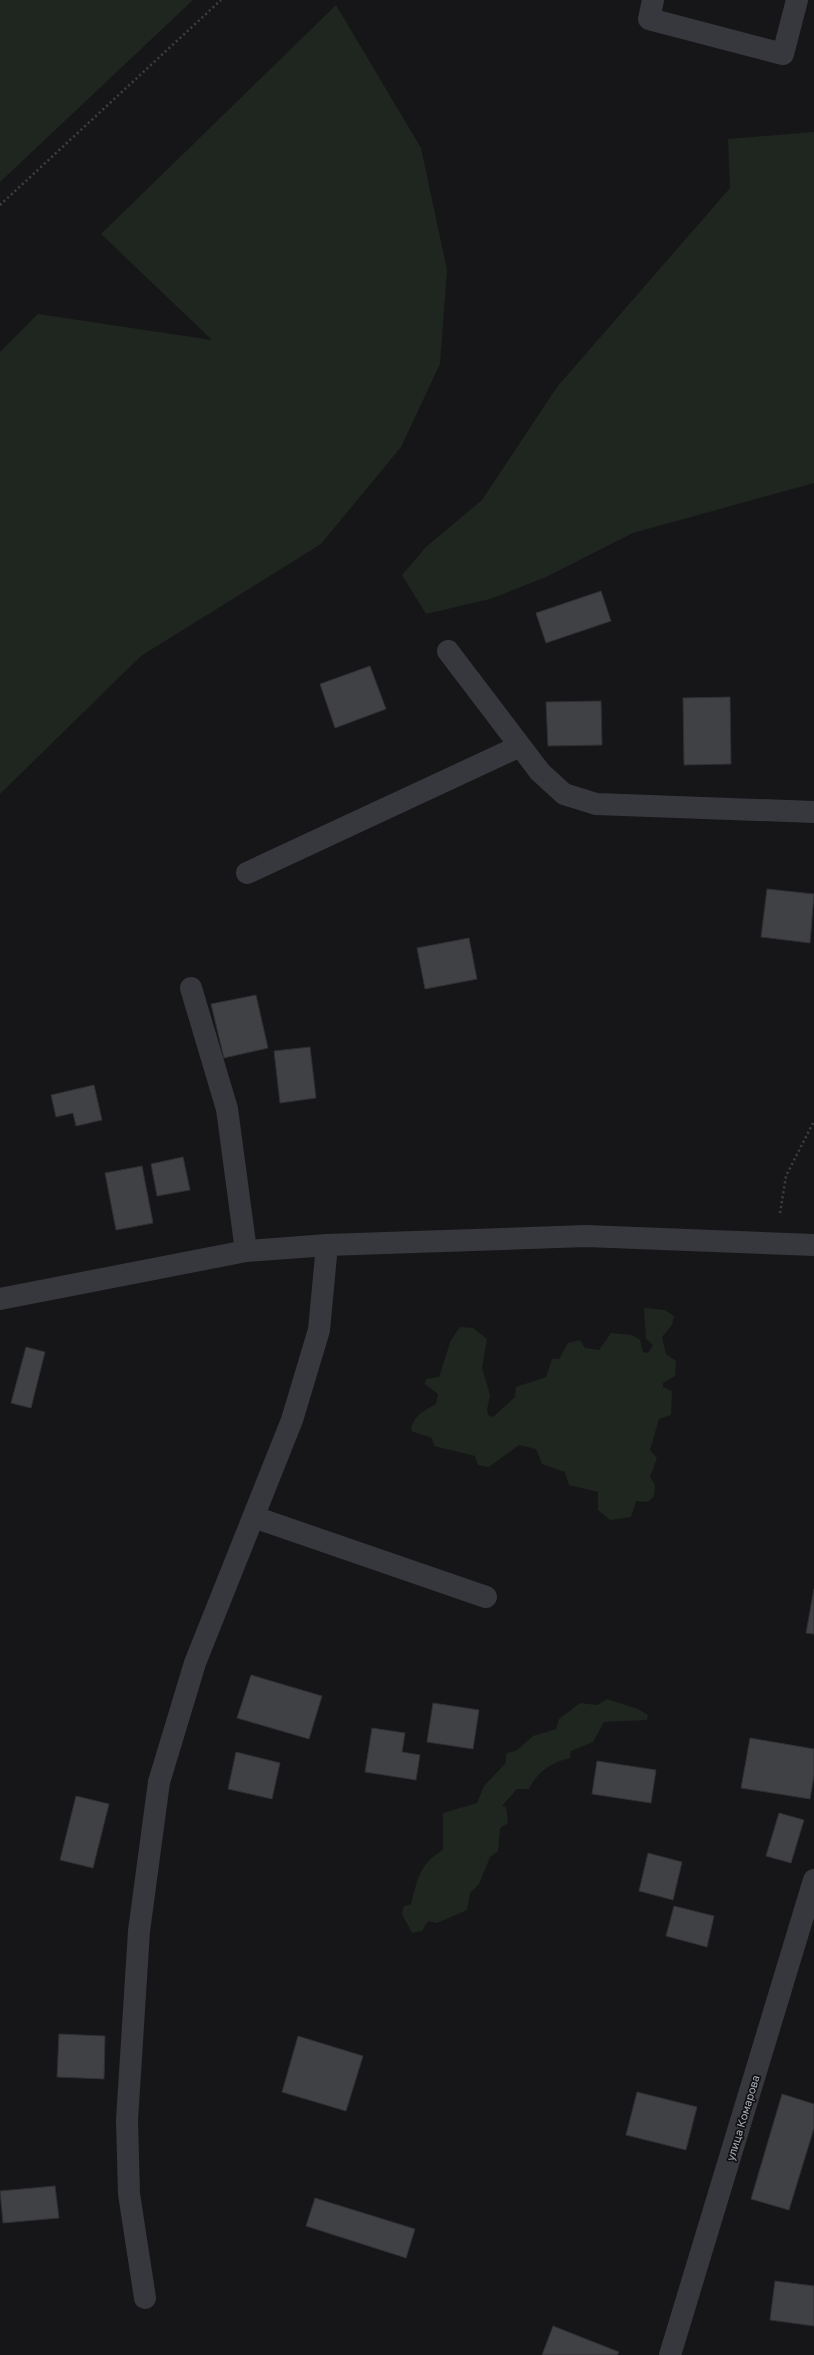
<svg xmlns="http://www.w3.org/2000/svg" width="814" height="2355" viewBox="0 0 814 2355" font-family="'Golos Text',sans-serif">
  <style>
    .green { fill: #1e261f }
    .building { fill: #404145; stroke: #303034 }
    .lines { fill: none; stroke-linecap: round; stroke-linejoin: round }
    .path { stroke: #3d3f44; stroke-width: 2.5; stroke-dasharray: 2 3; stroke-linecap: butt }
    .minor { stroke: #37383d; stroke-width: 22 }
    .labels { text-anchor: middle; stroke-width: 3.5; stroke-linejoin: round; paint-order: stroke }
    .street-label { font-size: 11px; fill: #a8adb8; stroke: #111113 }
  </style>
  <rect width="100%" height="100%" fill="#161618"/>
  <!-- green -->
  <g class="green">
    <path d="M0,0h193l-193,182z"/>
    <path d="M336,5l85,143 26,122 -7,94 -39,83 -80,97 -180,112 -141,138v-442l38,-38 174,26 -111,-106z"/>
    <path d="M814,132v351l-181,50 -87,44 -56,22 -64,15 -24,-39 24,-28 56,-47 75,-113 173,-199 -2,-49z"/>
    <path d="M644,1308l21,2 9,6 -2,9 -10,12 4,17 10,7 -1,15 -12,7v4l9,4 -1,24 -12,4 -9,31 7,8 -7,19 5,8 -1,11 -6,6 -12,-1 -5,16 -21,3 -12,-10v-18l-29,-7 -4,-13 -23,-8 -6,-15 -17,-4 -30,22 -11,-2 -3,-9 -41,-10 -2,-8 -21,-7c2,-16 12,-19 25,-27l2,-10 -13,-10 1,-5 13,-2 12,-37 9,-13 13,1 14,11 -5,29 8,27 -3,15 1,5 5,2 22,-20 1,-10 30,-10 6,-18h7l9,-16 12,-3 5,8 14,2 12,-17 21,2 8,5 3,12 5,1 5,-8 -7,-6z"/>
    <path d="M607,1699l31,10 10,6 -1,5 -43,2 -11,20 -22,9 -1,7c-18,4 -33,14 -41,31h-12l-15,17 4,1 2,16 -8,5 -2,23 -8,6 -11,27 -9,9 -3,17 -30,13 -9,-2 -6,10 -10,2 -10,-19 2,-8 7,-2c7,-25 8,-40 32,-54v-37l34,-10 7,-17 21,-22 2,-11 9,-2 17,-15 23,-7 3,-10 21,-16 17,2z"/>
  </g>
  <!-- building -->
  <g class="building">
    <path d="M601,591l10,30 -65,22 -10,-30z"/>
    <path d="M370,666l16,43 -51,19 -15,-44z"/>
    <path d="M730,697l1,67 -47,1 -1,-67z"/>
    <path d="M601,701l1,44 -54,1 -2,-44z"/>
    <path d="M767,889l47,5 -4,49 -49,-6z"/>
    <path d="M469,938l8,41 -52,10 -8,-41z"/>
    <path d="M256,995l12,53 -44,10 -13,-54z"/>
    <path d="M310,1047l6,51 -36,5 -6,-52z"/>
    <path d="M94,1085l8,35 -26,6 -3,-13 -17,4 -5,-22z"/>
    <path d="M183,1157l7,33 -33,6 -6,-32z"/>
    <path d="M142,1166l11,57 -37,7 -11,-57z"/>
    <path d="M26,1347l19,5 -14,56 -20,-5z"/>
    <path d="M814,1589v45l-8,-1z"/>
    <path d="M251,1675l71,21 -13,43 -72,-21z"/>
    <path d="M433,1703l46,7 -6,39 -46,-7z"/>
    <path d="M372,1728l33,5 -3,19 18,3 -4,25 -51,-8z"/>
    <path d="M750,1738l64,11v26l-4,24 -69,-11z"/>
    <path d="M236,1752l44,11 -8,36 -44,-10z"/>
    <path d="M597,1761l59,9 -5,33 -59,-9z"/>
    <path d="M76,1796l33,8 -16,64 -33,-8z"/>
    <path d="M779,1813l25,7 -13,43 -25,-7z"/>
    <path d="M648,1853l34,9 -9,38 -34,-9z"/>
    <path d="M674,1906l40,10 -7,31 -41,-11z"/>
    <path d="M59,2034l46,2 -1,43 -47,-2z"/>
    <path d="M298,2036l65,20 -17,55 -64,-19z"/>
    <path d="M637,2092l60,15 -11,43 -60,-15z"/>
    <path d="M782,2094l32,10v24l-25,82 -38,-11z"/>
    <path d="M55,2186l4,32 -56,5 -3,-32z"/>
    <path d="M315,2198l100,31 -9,29 -100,-32z"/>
    <path d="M775,2281l39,5v40l-44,-6z"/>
    <path d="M553,2326l66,26 -2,3h-75z"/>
  </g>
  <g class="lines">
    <!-- path -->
    <g class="path">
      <path d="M0,205l221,-205"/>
      <path d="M780,1213l6,-37 28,-55"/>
    </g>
    <!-- minor -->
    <g class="minor">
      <path d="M653,0l-4,19 134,35 14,-54"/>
      <path d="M448,651l92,121 24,22 32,10 218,8"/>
      <path d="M247,873l273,-127"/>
      <path d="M191,988l36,121 19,142"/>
      <path d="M0,1299l246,-48 81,-6 259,-9 228,9"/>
      <path d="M254,1517l232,80"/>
      <path d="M145,2298l-16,-104 -2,-74 12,-189 20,-149 36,-119 97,-243 27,-90 8,-85"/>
      <path d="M670,2355l144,-475"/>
    </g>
  </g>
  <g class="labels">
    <!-- street labels -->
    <g class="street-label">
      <text transform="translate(743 2118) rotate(-73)" y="4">улица Комарова</text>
    </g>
  </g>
</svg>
